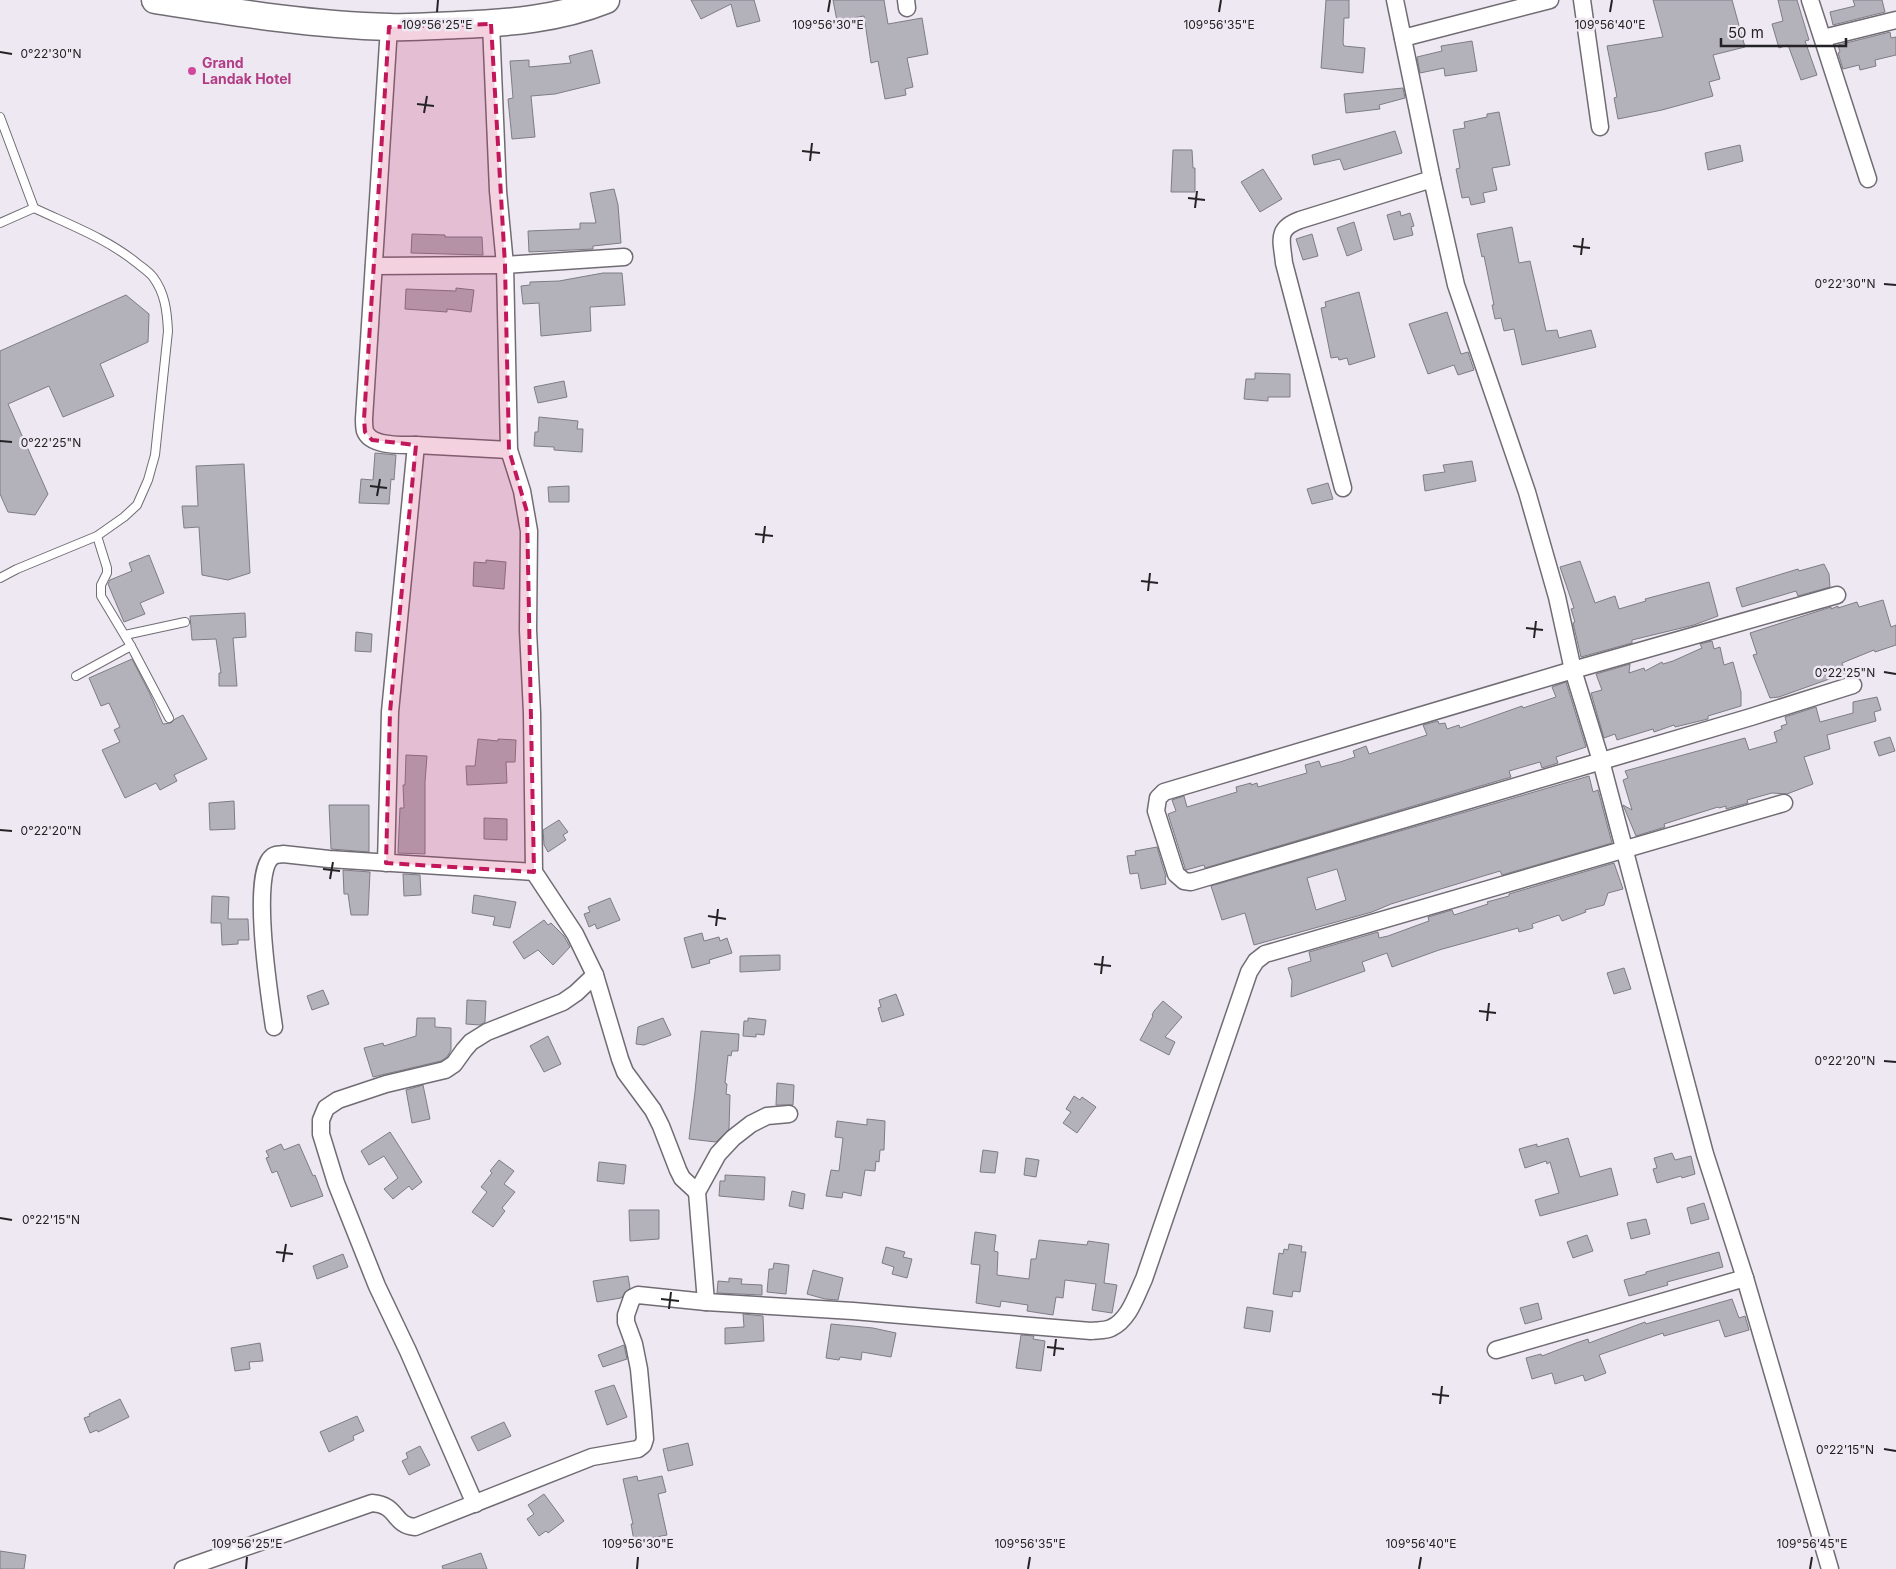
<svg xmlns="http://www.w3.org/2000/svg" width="1896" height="1569" viewBox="0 0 1896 1569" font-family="Inter,sans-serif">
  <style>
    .building { fill: #b3b1ba; stroke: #7e7d85; fill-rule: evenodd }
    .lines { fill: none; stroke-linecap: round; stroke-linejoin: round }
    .service-casing { stroke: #716c74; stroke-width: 10 }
    .minor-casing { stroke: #716c74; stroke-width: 19 }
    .trunk-casing { stroke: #716c74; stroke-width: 29 }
    .service { stroke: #fff; stroke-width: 8 }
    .minor { stroke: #fff; stroke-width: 16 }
    .trunk { stroke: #fff; stroke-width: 26 }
    .marked { fill: #c2185b; fill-opacity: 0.2; stroke: #c2185b; stroke-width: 4; stroke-dasharray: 10 6; stroke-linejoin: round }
    .ticks { fill: none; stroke: #242225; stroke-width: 2 }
    .hotel-dot { fill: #d1479c; stroke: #ede8f1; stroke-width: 2 }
    .labels { text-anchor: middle; stroke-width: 5; stroke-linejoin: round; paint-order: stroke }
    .hotel-label { font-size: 14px; font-weight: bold; fill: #b23c85; stroke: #ede8f1; text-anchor: start }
    .ticks-label { font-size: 12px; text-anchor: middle; fill: #242225; stroke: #ede8f1; stroke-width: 5; stroke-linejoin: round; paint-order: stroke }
  </style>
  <rect width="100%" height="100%" fill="#ede8f1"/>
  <!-- building -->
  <g class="building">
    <path d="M691,0h63l6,21 -23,6 -6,-23 -30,15z"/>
    <path d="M833,0h51l4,24 34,-6 6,36 -21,4 6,29 -8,2 1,6 -21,4 -7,-38 -7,2 -7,-47 -27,5z"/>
    <path d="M1326,0h23v18h-5l-1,25 1,3 21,2 -2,25 -42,-5z"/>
    <path d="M1653,0h79l13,47 -32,8 7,24 -11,3 4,14 -51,14 -44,9 -4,-21 3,-1 -10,-51 56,-9z"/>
    <path d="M1778,0h19l12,40 -4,1 12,34 -16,5 -13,-35 -9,3 -7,-24 11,-3z"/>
    <path d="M1853,0h29l3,12 -52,13 -3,-13 25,-6z"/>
    <path d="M1890,32l1,6 5,-1v18l-21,5 1,6 -16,4 -1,-5 -16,4 -5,-16 2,-1 -2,-7z"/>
    <path d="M1472,41l5,30 -32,5 -1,-8 -24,5 -3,-16 25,-6 -1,-5z"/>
    <path d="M592,50l8,33 -45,11 -24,2 4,41 -23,2 -4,-40 5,-1 -3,-37 19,-1v7l42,-4 -2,-7z"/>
    <path d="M1403,88l2,10 -26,7 1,4 -34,4 -2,-19z"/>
    <path d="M1499,112l11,53 -18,3 5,22 -14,3 2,9 -14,3 -2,-8 -7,1 -6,-29 4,-1 -7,-38 12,-2 -1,-6 23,-5v-3z"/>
    <path d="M1395,131l7,22 -58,17 -4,-11 -26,6 -2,-10z"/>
    <path d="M1740,145l3,16 -35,9 -3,-17z"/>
    <path d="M1173,150h19l1,18h2v24h-24z"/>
    <path d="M1263,169l19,30 -22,13 -19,-30z"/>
    <path d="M614,189l4,16 3,38 -28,3v3l-64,3 -1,-21 52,-2v-6h16l-6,-30z"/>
    <path d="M1400,211l1,5 9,-3 4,13 -3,1 2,8 -19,5 -7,-25z"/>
    <path d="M1354,222l8,28 -15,6 -10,-28z"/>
    <path d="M1512,227l7,36 11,-2 16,70 11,-1 2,8 32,-8 5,17 -74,18 -8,-36 -10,2 -3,-13 -6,1 -3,-14h2l-10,-49 -2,1 -5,-23z"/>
    <path d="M412,234l33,1v2h37l1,18 -72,-2z"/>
    <path d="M1312,234l6,22 -15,4 -7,-21z"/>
    <path d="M603,273h19l3,32 -35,2 1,24 -50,5 -2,-33 -16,1 -2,-18 9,-1v-3l29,-1z"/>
    <path d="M456,288l18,2 -3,22 -24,-3v3l-42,-3 1,-20 50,2z"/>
    <path d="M1359,292l16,65 -26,8 -2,-7 -8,2 -1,-3 -7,1 -10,-50 5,-1 -1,-5z"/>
    <path d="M126,295l23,19 -1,28 -48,22 14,32 -51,21 -14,-31 -41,18 40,90 -13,21 -27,-3 -8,-18v-143z"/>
    <path d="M1447,312l14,42 7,-2 6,18 -16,5 -4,-10 -26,9 -19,-50z"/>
    <path d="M1255,373l35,1v23h-22v4l-24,-2 2,-20h9z"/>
    <path d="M564,381l3,16 -29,6 -4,-16z"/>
    <path d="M539,417l39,4 -1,8h6l-1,23 -28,-2v-3l-20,-1 1,-14h3z"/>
    <path d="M375,453l21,2 -2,25 -3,-1 -2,25 -30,-1 2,-24 12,1z"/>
    <path d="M1472,461l4,20 -51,10 -2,-16 22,-3 -2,-7z"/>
    <path d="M244,464l6,109 -22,7 -26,-5 -3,-48 -15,1 -2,-22h16l-2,-40z"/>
    <path d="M1328,483l5,16 -21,5 -5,-15z"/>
    <path d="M569,486v16h-20l-1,-15z"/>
    <path d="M149,555l15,38 -24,10 5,11 -21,8 -16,-38 2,-4 22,-9 -3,-8z"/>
    <path d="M486,560l20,2 -2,27 -31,-3 1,-24 12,1z"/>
    <path d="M1580,561l15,42 20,-7 4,13 27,-8 -1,-2 64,-17 9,34 -24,9 -62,15v3l-51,14 -8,-34 2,-1 -4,-13 3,-1 -14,-41z"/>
    <path d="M1824,564l5,10 1,13 -32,9 -2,-5 -54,16 -6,-19 62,-19 1,2z"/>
    <path d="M1883,600l8,27 5,-2v20l-21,7 -1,-2 -32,13 4,10 -67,24 -9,1 -17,-43 4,-1 -7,-21 81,-26v2l7,-3v2l19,-6 2,5z"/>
    <path d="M245,613l1,24 -13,1 4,48h-18v-13h2l-5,-34 -24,1 -2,-24z"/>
    <path d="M356,632l16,2 -1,18 -16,-1z"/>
    <path d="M1712,641l2,8 6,-2 4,18 9,-3 8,30v14l-33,10v3l-33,8 -1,-2 -20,7 -1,-3 -36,11 -2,-6 -11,4 -13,-45 11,-3 -6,-16 34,-10 -1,9 15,-5 1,3 17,-9 1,2 10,-3 29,-13 -2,-4z"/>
    <path d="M132,659l18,35 13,30 8,-1 4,-4 8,-4 24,44 -33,16 3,6 -17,9 -4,-7 -31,15 -23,-48 18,-8 -6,-12 6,-3 -11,-24 -8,3 -12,-28z"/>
    <path d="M1566,682l20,65 -30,10 2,6 -16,5 -2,-6 -31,9 2,6 -306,91 -1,-3 -18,5 -1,-2 -17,-54 8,-3 -4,-11 12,-4 3,11 50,-15 -1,-5 15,-4v2l6,-2 1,4 49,-14 -2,-8 14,-4 2,6 19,-5 15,-5 -2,-6 13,-5 3,8 58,-19 -4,-10 15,-4 1,3 6,-1 2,6 12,-4 1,3 62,-22 1,2 33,-11 -4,-10z"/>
    <path d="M1877,697l4,13 -7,2 2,9 -49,14 3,14 -26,8 9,27 -26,10 -15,-1 -25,7 1,3 -22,6v-3l-7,2 -1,-1 -54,17 1,3 -29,9 -13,-31 9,5 -9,-30 5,-2 -3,-7 120,-33 4,12 28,-8 -3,-10 8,-3 -1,-3 6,-2 -2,-7 31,-10 4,15 33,-9v-11z"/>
    <path d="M1890,737l5,14 -16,5 -5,-14z"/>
    <path d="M478,739l20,2v-2l18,1 -1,22h-9l1,21 -40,2 -1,-19h9z"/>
    <path d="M406,755l21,1 -2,26v72l-27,-1 2,-45h4l-1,-23h2z"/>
    <path d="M1589,776l4,16 5,-2 14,53 -110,32 -2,-4 -109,33 -19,8 -118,33 -9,-32 -23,7 -11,-34zM1337,869l9,31 -30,10 -9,-32z"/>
    <path d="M234,801l1,28 -25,1 -1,-27z"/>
    <path d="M329,805h40v47l-38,-3z"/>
    <path d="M484,818l23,1v21l-23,-1z"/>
    <path d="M559,820l9,12 -5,3 3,5 -18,12 -4,-7 -1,-15z"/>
    <path d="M1157,847l9,30h-1l1,7 -25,5 -3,-16 -8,1 -3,-18 9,-1 -1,-4z"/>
    <path d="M1614,863l9,26 -15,4 -4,12 -19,5 1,2 -24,9 -3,-6 -27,9 1,4 -14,4 -1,-4 -79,22 -47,17 -5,-14 -25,9 3,9 -74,26 1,-16 -4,-13 23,-7 -2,-9 69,-20 1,6 9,-2 41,-15 -1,-4 24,-7 2,5 34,-11 -1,-2 22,-6v-2z"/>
    <path d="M343,870l27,2 -2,43h-17l-3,-21h-4z"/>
    <path d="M403,874l17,1 1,20 -17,1z"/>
    <path d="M474,895l42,7 -6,26 -17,-3 2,-8 -23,-4z"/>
    <path d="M212,896l17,1 -1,22h20l1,21h-11v4l-16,1 -1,-22h-10z"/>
    <path d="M610,898l10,22 -23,9 -2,-5 -6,3 -5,-13 6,-2 -2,-5z"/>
    <path d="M544,920l4,5 3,-2 13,13 6,11 -17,18 -15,-15 -14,9 -11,-17z"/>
    <path d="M702,933l2,8 15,-4 1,4 7,-3 5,15 -23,7 1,3 -18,5 -8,-30z"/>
    <path d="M780,955v15l-40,2v-16z"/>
    <path d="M1624,968l7,21 -17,5 -7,-21z"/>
    <path d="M323,990l6,14 -17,6 -5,-14z"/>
    <path d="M896,994l8,21 -22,7 -4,-14 3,-1 -2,-7z"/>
    <path d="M467,1000l19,1 -1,21 -5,3 -14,-1z"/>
    <path d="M1163,1001l19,16 -17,20 10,5 -6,13 -29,-15 13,-24 -1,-1 2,-4z"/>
    <path d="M417,1018h18v9l16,1v22l-4,7 -6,4 -68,16 -9,-29 19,-5 1,3 32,-10z"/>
    <path d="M663,1018l8,17 -27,10 -8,-1 2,-17z"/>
    <path d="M748,1018l18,2 -2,15 -8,-1v3l-13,-1 1,-15h4z"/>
    <path d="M701,1031l38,3 -1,17h-6l-1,5 -3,-1 -3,28 2,1 -1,10 4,1 -1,34 -13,13 -27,-3 6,-47z"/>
    <path d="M548,1036l13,28 -17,8 -14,-26z"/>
    <path d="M777,1083l17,2 -1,20h-17z"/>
    <path d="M423,1085l7,34 -18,4 -6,-33z"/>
    <path d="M1074,1096l6,4 2,-3 14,10 -19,26 -14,-10 8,-11 -5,-3z"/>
    <path d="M867,1119l18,2 -1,29h-4l-1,12 -3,-1 -1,10 -10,-1 -4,26 -18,-4 -1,6 -16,-2 5,-26 8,1 4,-33 -8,-1 2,-16 30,4z"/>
    <path d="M390,1132l32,50 -10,8 -3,-4 -16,13 -9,-10 14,-11 -14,-22 -15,9 -8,-14z"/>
    <path d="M1568,1138l12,39 31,-9 7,27 -78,21 -5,-16 24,-7 -9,-31 -3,2 -1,-3 -21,7 -6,-19 18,-5v3z"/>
    <path d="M281,1144l3,6 15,-6 14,32 2,-1 8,21 -32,11 -14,-36 -5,2 -6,-15 3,-1 -3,-6z"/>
    <path d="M983,1150l15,2 -3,21 -15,-1z"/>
    <path d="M1672,1153l3,7 16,-4 4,18 -13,4 -1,-2 -24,7 -4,-14 4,-1 -3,-10z"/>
    <path d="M1026,1158l13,2 -3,17 -12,-2z"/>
    <path d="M499,1160l15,11 -10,13 11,8 -13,16 3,3 -12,16 -21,-15 15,-20 -6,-5 11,-14 -2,-2z"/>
    <path d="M599,1162l27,3 -2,19 -27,-3z"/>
    <path d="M725,1175l40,2 -1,23 -45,-4 1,-15h5z"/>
    <path d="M792,1191l13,3 -2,15 -14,-3z"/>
    <path d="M1704,1203l5,16 -18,5 -4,-16z"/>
    <path d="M629,1210h30v29l-29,2z"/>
    <path d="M1646,1219l4,15 -19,5 -4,-16z"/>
    <path d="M975,1232l21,3 -2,16 4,1 -1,23 32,4 2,-20h5l3,-19 48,5 1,-4 21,3 -5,39 13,2 -5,28 -20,-3 4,-26 -31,-4 -2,18 -7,-1 -3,18 -26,-4 1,-6 -27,-4 -1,6 -24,-4 4,-38 -9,-1z"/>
    <path d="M1587,1235l6,16 -20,7 -6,-16z"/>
    <path d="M1289,1244l13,2 -1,6h5l-6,40 -7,-1 -1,6 -19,-3 6,-41 4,1 1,-5 4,1z"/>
    <path d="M886,1247l19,5 -2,5 9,2 -5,19 -15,-4 2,-7 -12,-4z"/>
    <path d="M1719,1252l4,15 -56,15 1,3 -39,11 -5,-16 22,-6v-2z"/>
    <path d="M343,1254l5,13 -31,12 -4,-13z"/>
    <path d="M774,1263l15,2 -3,29 -19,-2 2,-23h4z"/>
    <path d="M813,1270l30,8 -5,22 -13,-1 -18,-5z"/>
    <path d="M628,1276l2,12 -9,10 -24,4 -4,-21z"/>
    <path d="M729,1278l13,1 -1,5 21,1v10l-45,-2 1,-12 11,1z"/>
    <path d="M1732,1299l7,19 6,-2 4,14 -24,7 -6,-17 -55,16 -1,-3 -64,22 7,18 -21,8 -2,-6 -28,9 -3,-11 -20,6 -6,-21 15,-4 1,2 34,-13 12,-4 1,4 56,-21 1,2z"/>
    <path d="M1538,1303l4,16 -17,5 -5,-16z"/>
    <path d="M1247,1307l26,4 -3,21 -26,-4z"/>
    <path d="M743,1314l20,2 1,25 -39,3v-16l19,-1z"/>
    <path d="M831,1324l42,4 23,5 -5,24 -29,-5 -1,8 -21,-3 -1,3 -13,-2z"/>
    <path d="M1021,1335l13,1 -1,3 12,2 -4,30 -25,-3z"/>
    <path d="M260,1343l3,18 -14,1 1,7 -15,2 -4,-23z"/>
    <path d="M624,1345l3,14 -24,8 -5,-12z"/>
    <path d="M614,1385l13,32 -20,8 -12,-34z"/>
    <path d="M120,1399l9,18 -31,15 -1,-2 -7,3 -6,-15 6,-2 -1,-2z"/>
    <path d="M357,1416l7,15 -11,5 1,4 -25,12 -9,-20z"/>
    <path d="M504,1422l7,14 -33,15 -7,-14z"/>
    <path d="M688,1443l5,22 -25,6 -5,-22z"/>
    <path d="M420,1446l10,19 -21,10 -7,-14 6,-3 -2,-5z"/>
    <path d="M637,1476l1,5 24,-5 4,16 -8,2 9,41 -33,6 -3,-17h2l-10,-45z"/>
    <path d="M544,1494l20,27 -16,12 -2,-2 -7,5 -12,-17 7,-5 -6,-9z"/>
    <path d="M0,1551l26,4 -2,14h-24z"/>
    <path d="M481,1553l6,16h-44l-1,-3z"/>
  </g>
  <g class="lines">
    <!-- service casing -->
    <g class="service-casing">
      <g id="service">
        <path d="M0,117l34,91c36,17 74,31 104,56 5,4 11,8 15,13 12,16 14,34 15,54l-13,124 -7,25 -11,25 -13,12 -27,19 -80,33 -17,9"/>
        <path d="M0,223l34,-15"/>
        <path d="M97,536l10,32v5l-6,12v11l30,50 38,72"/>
        <path d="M125,635l60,-13"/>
        <path d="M76,676l55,-30"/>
      </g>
    </g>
    <!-- minor casing -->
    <g class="minor-casing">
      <g id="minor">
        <path d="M906,0l1,8"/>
        <path d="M1395,0l37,179 24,106 71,207 30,105 16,73 28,91 104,393 40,124 85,291"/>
        <path d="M1582,0l18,127"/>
        <path d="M1810,0l58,179"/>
        <path d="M491,24l7,167 7,74 4,185 13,41 7,40 -1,99 4,83 2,159 41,62 20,41 25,84 5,13 28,38 8,16 17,44 4,8 15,14"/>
        <path d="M389,27l-25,392c0,3 0,8 1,12 6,16 37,14 51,14"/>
        <path d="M1403,38l147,-38"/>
        <path d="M1823,38l73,-18"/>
        <path d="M374,266l131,-1 119,-8"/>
        <path d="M1343,488l-59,-225c-2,-22 -9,-34 16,-43l132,-41"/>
        <path d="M1837,595l-264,75 -409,122 -6,6 -2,13 20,63 8,7 7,1 560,-165 102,-32"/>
        <path d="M386,863l4,-151 26,-267 93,5"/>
        <path d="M274,1027c-4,-28 -24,-153 -2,-170 3,-3 7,-2 11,-3l46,5 205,13"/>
        <path d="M706,1302l-9,-110 21,-38 15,-16 18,-14 16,-8 22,-2"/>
        <path d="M1496,1350l249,-72"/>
        <path d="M475,1504l-67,-153 -31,-65 -41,-103 -15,-49v-14l5,-12 12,-8 48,-16 59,-14 9,-6 10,-14 7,-8 16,-10 76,-30 13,-9 19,-18"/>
        <path d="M183,1569l189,-66c27,2 20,22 43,24l177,-70 46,-8 5,-4 2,-6 -2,-27 -4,-43 -5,-25 -8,-22v-7l6,-17 6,-3 68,7 147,9 238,20c6,-1 14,0 20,-3 18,-8 25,-32 33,-49l105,-307 7,-11 9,-7 519,-151"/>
      </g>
    </g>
    <!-- trunk casing -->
    <g class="trunk-casing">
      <path id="trunk" d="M155,0c77,12 156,25 234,27 23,1 46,-1 68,-2 51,-2 102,-6 149,-25"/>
    </g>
    <!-- service -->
    <use href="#service" class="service"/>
    <!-- minor -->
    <use href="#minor" class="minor"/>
    <!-- trunk -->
    <use href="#trunk" class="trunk"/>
  </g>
  <!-- marked area -->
  <path class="marked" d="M491,24l14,241 4,185 18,62 7,360 -148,-9 4,-151 26,-267 -44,-5 -7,-8 -1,-13 25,-392z"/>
  <!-- ticks -->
  <path class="ticks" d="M437,12l1,-12M828,12l2,-12M1219,12l2,-12M1610,12l2,-12M0,52l12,2M417,104l17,2M424,113l3,-17M802,151l18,2M810,161l2,-18M1188,198l17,2M1195,208l2,-17M1573,246l17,2M1581,255l2,-17M1884,284l12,1M0,441l12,1M370,486l17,2M377,496l3,-17M755,534l18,2M763,543l2,-17M1141,581l17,2M1148,591l2,-18M1526,628l17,2M1534,638l2,-17M1884,672l12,2M0,830l12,1M323,869l17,2M330,879l3,-17M708,916l18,3M716,926l2,-17M1094,964l17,2M1101,974l2,-18M1479,1011l17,2M1487,1021l2,-18M1884,1061l12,1M0,1218l12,2M276,1252l17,2M283,1262l3,-18M661,1299l18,2M669,1309l2,-17M1047,1347l17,2M1054,1356l2,-17M1432,1394l17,2M1440,1404l2,-18M1884,1449l12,2M246,1569l1,-12M637,1569l1,-12M1028,1569l2,-12M1419,1569l2,-12M1810,1569l2,-12"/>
  <!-- markers -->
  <circle class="hotel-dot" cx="192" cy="71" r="5"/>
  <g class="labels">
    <!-- hotel labels -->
    <g class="hotel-label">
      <text x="202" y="68">Grand<tspan x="202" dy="16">Landak Hotel</tspan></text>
    </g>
  </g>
  <g class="ticks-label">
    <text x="437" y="29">109°56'25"E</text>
    <text x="828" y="29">109°56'30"E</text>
    <text x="1219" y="29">109°56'35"E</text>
    <text x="1610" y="29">109°56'40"E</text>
    <text x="51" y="58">0°22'30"N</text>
    <text x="1845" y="288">0°22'30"N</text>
    <text x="51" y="447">0°22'25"N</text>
    <text x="1845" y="677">0°22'25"N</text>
    <text x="51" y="835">0°22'20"N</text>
    <text x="1845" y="1065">0°22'20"N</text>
    <text x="51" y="1224">0°22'15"N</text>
    <text x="1845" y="1454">0°22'15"N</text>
    <text x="247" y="1548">109°56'25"E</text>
    <text x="638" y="1548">109°56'30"E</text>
    <text x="1030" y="1548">109°56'35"E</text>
    <text x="1421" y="1548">109°56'40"E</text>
    <text x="1812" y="1548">109°56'45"E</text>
  </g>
  <!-- scale -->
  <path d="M1721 38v8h125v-8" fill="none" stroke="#242225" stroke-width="2.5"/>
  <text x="1728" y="38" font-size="15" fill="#242225" stroke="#ede8f1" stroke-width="4" paint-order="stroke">50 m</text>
</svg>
